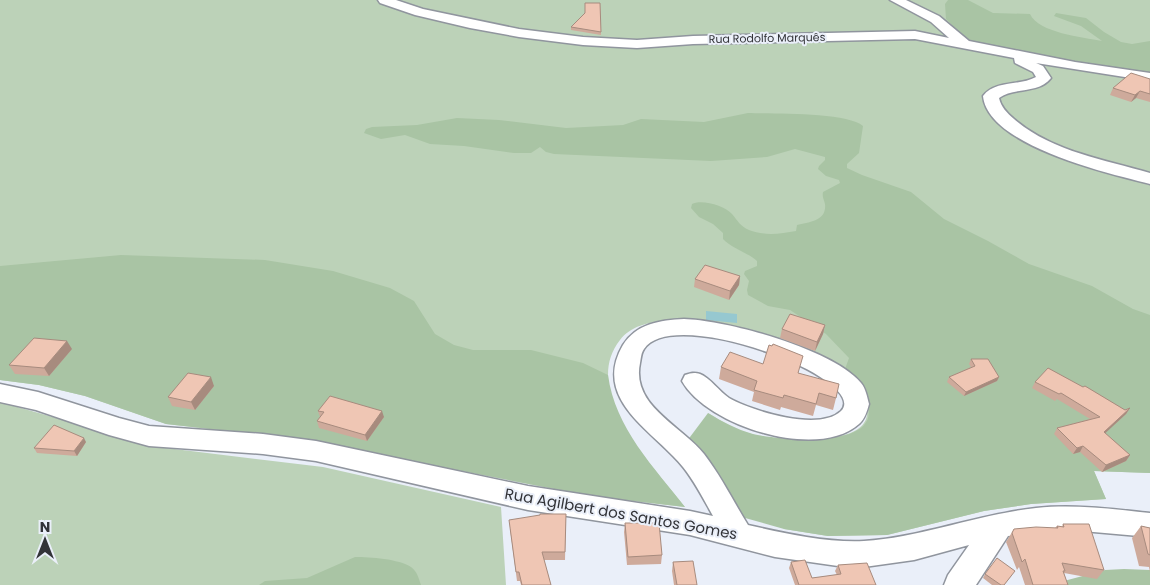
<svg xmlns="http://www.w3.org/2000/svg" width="1150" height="585" viewBox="0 0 1150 585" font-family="Poppins,sans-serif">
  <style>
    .green { fill: #bcd2b8 }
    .forest { fill: #a9c4a4 }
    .water { fill: #96c8d0 }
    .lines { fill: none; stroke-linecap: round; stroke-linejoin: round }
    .minor-casing { stroke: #90959e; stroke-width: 3 }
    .minor { fill: #fff; fill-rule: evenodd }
    .wall { fill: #ceaa9b }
    .shaded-wall { fill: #a78b7e }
    .building { fill: #efc6b4; stroke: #a78b7e }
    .labels { text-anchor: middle; stroke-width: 4; stroke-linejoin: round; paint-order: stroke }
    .far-street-label { font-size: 11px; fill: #323338; stroke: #eaeff9 }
    .near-street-label { font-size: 15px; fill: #323338; stroke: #eaeff9 }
  </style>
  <rect width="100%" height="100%" fill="#eaeff9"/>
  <!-- green -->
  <g class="green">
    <path d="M0,0h889l41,20 22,22 104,24 94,14v393l-56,-2 12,28 -75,5 -47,7 -97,24 -59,1 -44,-7 -76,-116c9,5 17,11 26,15 32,14 72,15 105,8 43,-8 30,-40 6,-63 -6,-5 -73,-22 -86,-26 -20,-6 -39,-12 -59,-18 -8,-2 -17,-6 -25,-7 -19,-2 -43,2 -55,18 -41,52 34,127 65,167l-94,-11 -294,-57 -131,-15 -81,-28 -46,-11 -39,-5z"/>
    <path d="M905,0h245v74l-180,-31c-21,-22 -37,-32 -65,-43z"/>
    <path d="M0,402l158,45 165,20 178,40 5,78h-506z"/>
  </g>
  <!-- forest -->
  <g class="forest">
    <path d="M948,0h20l25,13 37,1c9,19 52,23 72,27l-21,-15 -27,-10 2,-3 30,5 18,14 17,10 11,2 18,-3v33l-180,-31 -24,-24 -1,-15z"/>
    <path d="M748,113c23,1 99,-1 115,13l-4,27 -12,11v4l15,7 49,17 33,27 44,22 41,23 63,22 41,23 17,6v158l-56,-2 12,28 -75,5 -47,7 -97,24 -59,1 -44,-7 -46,-13 -51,-75 21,-28c15,9 28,16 45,21 23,6 131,17 114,-31 -4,-11 -16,-22 -23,-31l5,-14 -23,-24 -36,-24 -22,-4 -20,-11 -1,-5 2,-9 -5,-7 1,-3 12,-5v-5c-10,-9 -26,-13 -34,-22v-6l-10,-9 -14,-7 -8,-9 1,-4c10,-5 33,2 40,10 6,7 8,12 17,16 15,6 31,4 47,1l1,-6c12,-3 30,-4 28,-21 -1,-5 -3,-6 -2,-12l17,-9 -1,-3 -13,-4 -8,-7 1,-3 6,-6v-3l-30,-8 -28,8 -56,4 -157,-7 -8,-2 -6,-5 -9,6h-17l-50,-7 -34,-2 -25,-9 -24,4 -17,-6 2,-4 6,-2 45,-2 40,-7 42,2 67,8 57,-3 18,-6 63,3z"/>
    <path d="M121,255l144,5 68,11 57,17 24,13 21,33 19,11 19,5h58l52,13 25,12c7,53 46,92 77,132l-94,-11 -294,-57 -131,-15 -81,-28 -46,-11 -39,-5v-114z"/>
    <path d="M355,557c15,0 44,2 56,10 6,4 8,12 10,18h-162l6,-4 42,-3z"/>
    <path d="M1124,569l26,1v15h-101l56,-15z"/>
  </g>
  <!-- water -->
  <path class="water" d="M706,311l31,3v9l-31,-3z"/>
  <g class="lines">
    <!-- minor casing -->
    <g class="minor-casing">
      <g id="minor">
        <path d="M378,0h18l27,9 96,20 64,8 54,3 56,-4 222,-5 34,7 -18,-16 -41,-22h16l33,16 30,25 106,21 75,11v8l-114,-18 7,3 8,12c-12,16 -37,9 -52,20 2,9 8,15 15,21 39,33 89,40 136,54v11c-40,-10 -162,-38 -167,-88 12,-16 37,-10 53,-19l-3,-5 -18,-9 -1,-5 -99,-19 -222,5 -56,4 -54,-3 -64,-8 -49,-9 -55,-13 -35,-12z"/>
        <path d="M684,319c42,1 149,30 177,64 5,6 6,14 8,21 -2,7 -4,15 -10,20 -41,37 -152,2 -177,-43l3,-6c6,-2 9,-3 15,-1 9,3 20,18 29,24 23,13 90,34 112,13 31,-31 -167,-107 -197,-62 -3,4 -3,9 -4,14 -9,43 41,62 64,91 17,22 29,47 44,71 35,8 80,18 116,16 59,-4 114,-27 172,-33 38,-4 76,1 114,5v24l-79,-7 -63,6 -32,49h-32l4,-10 21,-30 -55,15 -50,7 -26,-1 -63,-9 -85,-22 -162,-25 -212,-49 -53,-7 -114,-8 -40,-11 -73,-25 -36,-8v-18l38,8 81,26 30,8 114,8 53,7 212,45 162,25 23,5c-9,-16 -18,-34 -30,-49 -29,-36 -92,-67 -60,-122 13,-21 37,-25 61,-26z"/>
      </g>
    </g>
    <!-- minor -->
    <use href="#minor" class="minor"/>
  </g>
  <!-- wall -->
  <g class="wall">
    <path d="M600,3l1,32 -30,-5v-3z"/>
    <path d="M1150,79v23l-14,-4 -5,4 -21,-7 3,-7z"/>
    <path d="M740,276l-1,9 -10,15 -35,-13 1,-8z"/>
    <path d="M825,325l-2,9 -8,17 -35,-13 2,-9z"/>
    <path d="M72,349l-23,27 -34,-2 -6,-9z"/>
    <path d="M971,359l28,18 -2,4 -33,15 -17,-14 2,-5 22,-10 -2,-3z"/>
    <path d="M763,364l36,9 37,25 -3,12 -17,-5 -3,11 -32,-9 -1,3 -28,-9 2,-9 -35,-13 2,-12z"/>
    <path d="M1035,382l90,28 5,-2 -4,6 -21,19 25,22 -4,6 -24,11 -22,-20 -7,2 -19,-20 3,-6 33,-9 -33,-20 -2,2 -23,-13z"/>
    <path d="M214,386l-19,24 -23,-4 -4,-9z"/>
    <path d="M318,411l66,6 -17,24 -48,-13 -2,-7 3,-4z"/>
    <path d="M86,442l-9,14 -40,-3 -3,-5z"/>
    <path d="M566,514l-1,46h-21l7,25h-30l-1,-4h-3l-7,-52z"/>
    <path d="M625,523l37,32 -1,9 -34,1 -3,-33z"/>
    <path d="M1063,524l41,46 -7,9 -33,-6 4,12h-43l-6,-18 -2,3 -11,-28 8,-13 41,-1 2,-2 5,1z"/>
    <path d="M1141,526l9,2v44l-1,-5 -10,-1 -7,-28z"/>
    <path d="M673,562l24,23h-23l-2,-14z"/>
    <path d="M791,562l21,16 25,-3 -2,-4 3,-6 38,20h-81l-6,-17z"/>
    <path d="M985,574l27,1 -8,10h-12l-9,-7z"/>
  </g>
  <!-- shaded-wall -->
  <g class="shaded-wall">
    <path d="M1140,91l-4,7 -5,4 4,-7z"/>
    <path d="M740,276l-1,9 -10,15 1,-9z"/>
    <path d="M825,325l-2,9 -8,17 2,-9z"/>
    <path d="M67,341l5,8 -23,27 -5,-8z"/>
    <path d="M211,377l3,9 -19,24 -4,-8z"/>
    <path d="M999,377l-2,4 -33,15 2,-4z"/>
    <path d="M1130,408l-4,6 -26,24 4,-6z"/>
    <path d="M382,411l2,6 -17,24 -2,-6z"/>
    <path d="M84,438l2,4 -9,14 -3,-5z"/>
    <path d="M1083,446l-3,6 -7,2 4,-6z"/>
    <path d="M1130,455l-4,6 -24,11 4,-7z"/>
  </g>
  <!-- building -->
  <g class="building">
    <path d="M585,3h15l1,29 -30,-5 14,-14z"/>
    <path d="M1131,73l19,6v15l-10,-3 -5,4 -22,-7z"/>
    <path d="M705,265l35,11 -10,15 -35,-12z"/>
    <path d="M790,314l35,11 -8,17 -35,-13z"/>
    <path d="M34,338l33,3 -23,27 -35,-3z"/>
    <path d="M773,344l30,12 -5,17 41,11 -3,14 -17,-5 -3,11 -32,-9 -1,3 -29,-8 3,-9 -36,-14 9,-15 33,12 6,-19 3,1z"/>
    <path d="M971,359h17l11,18 -33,15 -17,-15 26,-11z"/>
    <path d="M1048,368l35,19 2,-1 40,24 5,-2 -26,24 26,23 -24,10 -23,-19 -6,2 -20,-20 43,-11 -39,-24 -2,1 -24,-12z"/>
    <path d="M188,373l23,4 -20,25 -23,-5z"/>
    <path d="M330,396l52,15 -17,24 -48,-14 7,-9 -6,-1z"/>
    <path d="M54,425l30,13 -10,13 -40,-3z"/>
    <path d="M540,514h26l-1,38h-23l9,33h-29l-3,-13h-3l-7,-52 31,-5z"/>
    <path d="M625,523h34l3,32 -34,2z"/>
    <path d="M1063,524h26l15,46 -42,-7 3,8h-2l5,14h-35l-8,-26 -3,3 -10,-29 2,-4 22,-2 22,1 -1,-2 7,1z"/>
    <path d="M1141,526l9,2v27l-2,-1z"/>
    <path d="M997,558l18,13 -11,14h-3l-16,-11z"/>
    <path d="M805,560l7,18 29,-4 -3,-9 29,-2 9,22h-77l-8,-23z"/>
    <path d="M693,561l4,24h-20l-4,-23z"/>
  </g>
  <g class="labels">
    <!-- far-street labels -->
    <g class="far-street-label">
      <text transform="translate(767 38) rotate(-1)" y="4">Rua Rodolfo Marquês</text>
    </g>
    <!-- near-street labels -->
    <g class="near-street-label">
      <text transform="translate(621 514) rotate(10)" y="5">Rua Agilbert dos Santos Gomes</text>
    </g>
  </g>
  <!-- north arrow -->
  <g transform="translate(45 540)" stroke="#eaeff9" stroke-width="4" paint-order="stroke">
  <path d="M0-4L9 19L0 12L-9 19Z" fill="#323338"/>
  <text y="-8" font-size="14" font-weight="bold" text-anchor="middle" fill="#323338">N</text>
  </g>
</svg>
